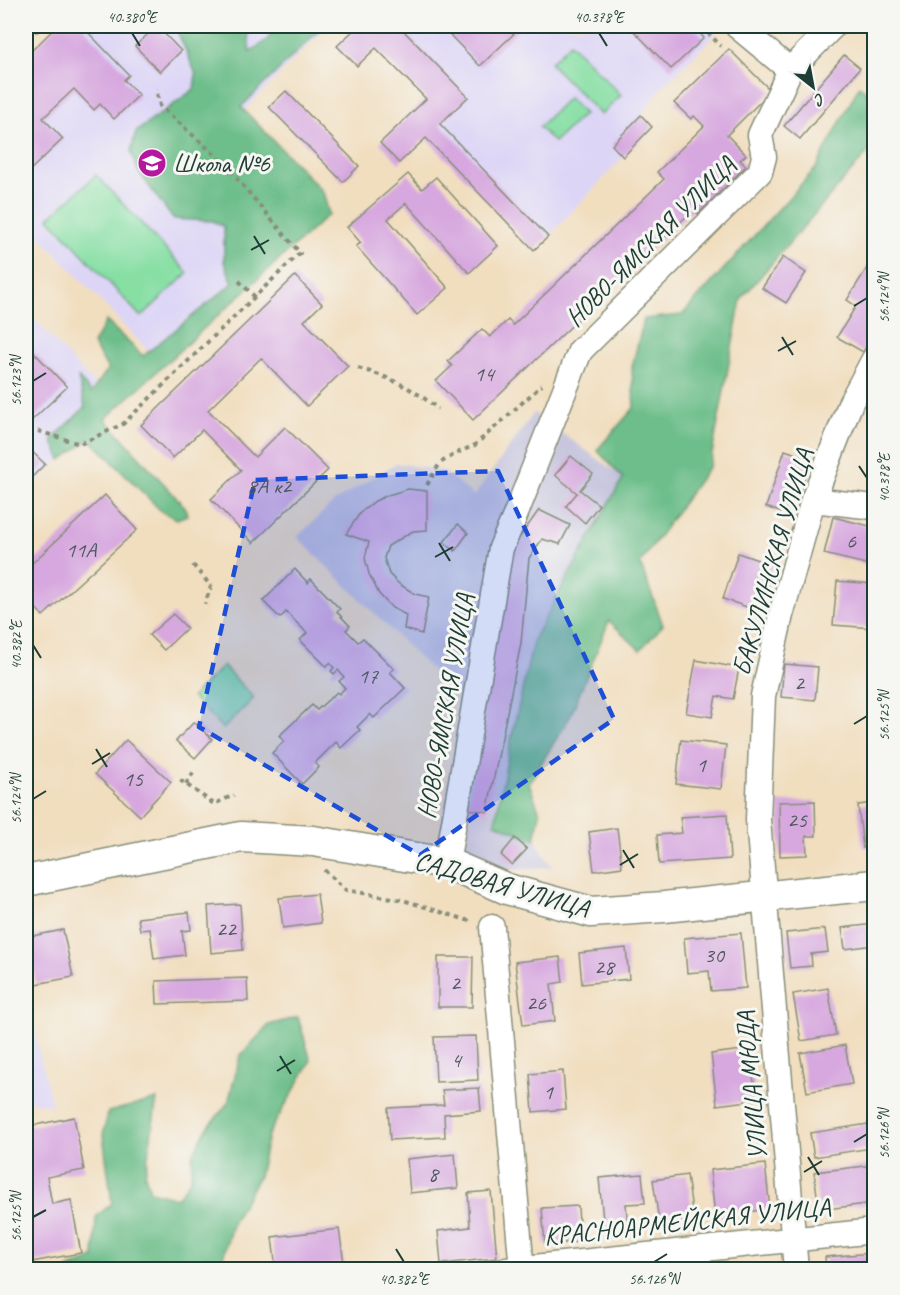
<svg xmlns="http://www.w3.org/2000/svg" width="900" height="1295" viewBox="0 0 900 1295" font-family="Caveat,sans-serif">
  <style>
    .built { fill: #ddd5f6 }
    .industrial { fill: #c2c1dc }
    .green { fill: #87dfa4; stroke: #538e6c; stroke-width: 1.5 }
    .forest { fill: #6dbe8a; stroke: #467e5f; stroke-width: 1.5 }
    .building { fill: #d7a8df }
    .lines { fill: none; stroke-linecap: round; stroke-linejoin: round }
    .minor-casing { stroke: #888e7a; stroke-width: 27 }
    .tertiary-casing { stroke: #888e7a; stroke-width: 33 }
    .path { stroke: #888e7a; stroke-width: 4; stroke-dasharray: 4.5 4.5; stroke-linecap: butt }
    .minor { stroke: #fff; stroke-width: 24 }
    .tertiary { stroke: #fff; stroke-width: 30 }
    .marked { fill: #1d4ed8; fill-opacity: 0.2; stroke: #1d4ed8; stroke-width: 4.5; stroke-dasharray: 12 8; stroke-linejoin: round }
    .ticks { fill: none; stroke: #1f3d34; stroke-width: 2 }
    .labels { text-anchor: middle; stroke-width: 6; stroke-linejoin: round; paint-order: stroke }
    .number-label { font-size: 22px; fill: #4d585f }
    .poi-label { font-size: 26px; fill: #1f3d34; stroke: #f6f6f2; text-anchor: start }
    .street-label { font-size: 26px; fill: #1f3d34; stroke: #f6f6f2 }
    .neatline { fill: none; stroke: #1f3d34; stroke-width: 2 }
    .ticks-label { font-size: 15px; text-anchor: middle; fill: #1f3d34 }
  </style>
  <rect width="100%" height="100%" fill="#f6f6f2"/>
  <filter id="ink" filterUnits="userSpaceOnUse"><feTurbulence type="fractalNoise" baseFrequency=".0167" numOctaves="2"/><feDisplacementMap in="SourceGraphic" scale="12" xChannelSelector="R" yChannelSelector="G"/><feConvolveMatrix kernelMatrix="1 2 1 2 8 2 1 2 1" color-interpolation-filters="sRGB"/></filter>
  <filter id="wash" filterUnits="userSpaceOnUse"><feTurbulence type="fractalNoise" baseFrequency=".008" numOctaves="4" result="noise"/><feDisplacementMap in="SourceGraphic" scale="24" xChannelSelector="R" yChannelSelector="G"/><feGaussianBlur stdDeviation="1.35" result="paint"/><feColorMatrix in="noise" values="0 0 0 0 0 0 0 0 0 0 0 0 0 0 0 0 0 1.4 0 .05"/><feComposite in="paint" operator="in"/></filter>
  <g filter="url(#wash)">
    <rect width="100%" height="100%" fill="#f1debf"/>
    <!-- built -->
    <g class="built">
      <path d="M57,26h270l-91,93 85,89 -166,150 -129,-136v-166z"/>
      <path d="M399,26h311l7,7 -55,54 -21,28 11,12 -104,110 -108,-113 28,-27z"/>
      <path d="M26,310l88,96 -88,87z"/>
      <path d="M26,994l26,112 -26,-6z"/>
    </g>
    <!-- industrial -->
    <path class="industrial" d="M534,413l89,64 -89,161 -24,107 -15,78 40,17 17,27 -43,3 -69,-32 23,-137 -166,-164 38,-36 61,-38 48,8 30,25z"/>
    <!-- green -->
    <g class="green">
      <path d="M570,43l51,52 -20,20 -51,-52z"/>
      <path d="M568,98l16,16 -30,28 -15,-15z"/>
      <path d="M96,175l92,98 -47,44 -92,-99z"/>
      <path d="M223,666l31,32 -31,31 -31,-32z"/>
    </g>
    <!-- forest -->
    <g class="forest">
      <path d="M175,26h72l3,26 18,-13 7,-13h48l-82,81 82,85 6,22 -224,205 80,88 2,8 -10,4 -15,-7 -72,-73 -29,21 -9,-20 33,-33 -7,-30 13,16 17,-24 -15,-25 13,-23 37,35 90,-73 -9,-21v-35l-11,-6 -40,-2 -35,-48 -7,-20 5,-19 58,-43 2,-15z"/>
      <path d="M859,86l15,11v48l-133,154 -31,166 -70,98 23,62 -23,25 -31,-29 -39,96 -41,66 11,30 -5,27 -40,-17 15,-78 24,-107 89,-160 -26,-28 37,-42 -2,-41 12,-48 38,-4 134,-147z"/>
      <path d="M298,1017l13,44 -43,74 -9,41 -26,45 -11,40 -6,8h-149l27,-11 2,-41 16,-14 -9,-68 5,-23 49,-13 -12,76 5,16 27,7 14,-19 1,-22 13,-26 23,-28 12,-47 29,-31z"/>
    </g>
    <g id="blocks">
      <!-- building -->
      <g class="building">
        <path d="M57,26h25l47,49 -5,5 15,15 -25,24 -14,-15 -6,6 -20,-21 -31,29 20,21 -36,34 -1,-2v-115z"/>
        <path d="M157,26l24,25 -21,21 -25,-26z"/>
        <path d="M358,26h41l69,71 -28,27 108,113 -14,13 -108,-112 -27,25 -19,-20 46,-44 -50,-51 -19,18 -20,-20z"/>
        <path d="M456,26h66l-42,40 -32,-33z"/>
        <path d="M629,26h64l11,12 -33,31z"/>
        <path d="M729,49l42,42 -44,44 19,20 -6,5 6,6 -48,48 -4,-5 -221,211 -37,-39 16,-15 -4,-5 34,-32 8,8 18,-17 5,5 151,-146 -7,-7 47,-46 -10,-10 -3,3 -17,-16z"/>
        <path d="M844,55l16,13 -60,71 -16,-13z"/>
        <path d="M286,91l73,75 -16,16 -74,-75z"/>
        <path d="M641,115l11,12 -29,30 -11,-12z"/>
        <path d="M408,174l14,15 14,-12 62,69 -29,27 -63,-70 -18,16 60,69 -31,27 -61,-69 5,-3 -14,-16z"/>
        <path d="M783,257l23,16 -20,30 -24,-15z"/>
        <path d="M870,263l4,3v66l-11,20 -26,-15 19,-31 -9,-6z"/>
        <path d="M295,276l27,28 -18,17 44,45 -41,40 -46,-48 -53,52 47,47 30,-30 43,43 -75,73 -42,-44 30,-29 -39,-40 -29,28 -32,-33z"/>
        <path d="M26,344l41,43 -38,36 -3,-4z"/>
        <path d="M26,446l19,18 -14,14 -5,-5z"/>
        <path d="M785,450l26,9 -20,57 -25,-9z"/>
        <path d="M571,456l22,18 -13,16 19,15 -14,18 -19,-17 11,-13 -22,-18z"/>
        <path d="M408,489l19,2v39l-14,1 -25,15 -4,12 5,16 10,10 16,10 14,3 -7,37 -18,-5 2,-14 -14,-7 -13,-14 -10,-20 -4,-16 4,-16 -23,-8 14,-21 15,-12 13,-6z"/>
        <path d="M105,495l32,35 -94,86 -17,-19v-28z"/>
        <path d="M539,510l31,15 -10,19 -18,-5 -13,19 -8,85 -34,169 -19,-3 39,-254z"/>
        <path d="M833,517l41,10v39l-50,-12z"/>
        <path d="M458,524l10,9 -13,18 -11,-9z"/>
        <path d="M738,553l37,13 -16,45 -36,-12z"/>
        <path d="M295,569l13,14 3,-4 29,30 -3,3 13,14 -4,4 12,12 5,-4 31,31 -4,3 15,16 -31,30 -4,-4 -13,13 3,3 -19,18 -5,-6 -21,21 4,4 -17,17 -30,-31 12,-12 -5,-5 33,-31 5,5 20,-18 2,2 6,-6 -6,-7 5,-4 -6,-7 -4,4 -3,-3 3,-3 -4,-5 -4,3 -26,-26 7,-7 -21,-21 -6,6 -17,-17z"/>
        <path d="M837,581l37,3 -1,44 -40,-3z"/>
        <path d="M173,614l14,14 -23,22 -15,-15z"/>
        <path d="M696,660l43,8 -6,31 -17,-3 -4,21 -26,-4z"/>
        <path d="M784,664l34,3 -3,33 -34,-3z"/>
        <path d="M194,722l18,17 -17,19 -19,-17z"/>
        <path d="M126,740l45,42 -31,34 -45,-42z"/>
        <path d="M681,740l45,5 -5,44 -45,-5z"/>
        <path d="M815,801l1,35h-10l1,19 -27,1 -1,-54z"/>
        <path d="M874,803v43l-11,2 -5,-43z"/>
        <path d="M727,814l3,45 -71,5 -2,-29 25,-2 -2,-16z"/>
        <path d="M617,828l5,39 -28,4 -5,-39z"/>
        <path d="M515,838l12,11 -15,16 -11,-10z"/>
        <path d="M317,894l4,29 -38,5 -4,-30z"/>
        <path d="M240,904l3,46 -32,3 -3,-47z"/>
        <path d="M189,912l2,18 -9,1 3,24 -31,4 -4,-30 -10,1 -2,-12z"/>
        <path d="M874,924v21l-29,4 -3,-21z"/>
        <path d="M825,929l3,23 -17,2 1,12 -22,2 -4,-35z"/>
        <path d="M63,930l10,47 -37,7 -9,-47z"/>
        <path d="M741,933l5,55 -35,3 -2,-20 -22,2 -3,-35z"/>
        <path d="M626,948l3,31 -47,5 -3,-31z"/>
        <path d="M438,957h35l-1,50h-34z"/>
        <path d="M560,957l3,25 -12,2 4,37 -32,4 -8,-63z"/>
        <path d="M247,978l1,23 -91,3 -1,-23z"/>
        <path d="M828,988l8,47 -35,6 -8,-47z"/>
        <path d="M476,1036l2,44 -42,2 -2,-45z"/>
        <path d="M845,1045l7,39 -45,8 -7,-39z"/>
        <path d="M750,1049l6,51 -39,5 -6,-51z"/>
        <path d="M563,1071l3,38 -33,3 -3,-38z"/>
        <path d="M479,1088l2,23 -37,3 1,23 -55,3 -2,-32 56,-3 -2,-15z"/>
        <path d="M74,1117l10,53 -37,7 5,27 19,-4 10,53 -55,10v-136z"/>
        <path d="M868,1124l4,24 -58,9 -4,-24z"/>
        <path d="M455,1154l3,34 -48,5 -3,-34z"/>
        <path d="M765,1164l5,45 -55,7 -5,-46z"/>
        <path d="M874,1165v38l-55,7 -5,-38z"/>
        <path d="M642,1174l3,29 -19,1 2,25 -24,2 -5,-53z"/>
        <path d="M687,1175l6,42 -34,5 -6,-42z"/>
        <path d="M491,1191l6,67 -56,6 -3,-33 32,-4 -2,-34z"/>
        <path d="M578,1206l2,36 -35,2 -3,-36z"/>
        <path d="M339,1229l5,34 -49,7h-19l-4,-33z"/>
        <path d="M872,1253l2,17h-48l-1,-13z"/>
      </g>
    </g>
  </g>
  <g filter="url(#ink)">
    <use href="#blocks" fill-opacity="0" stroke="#888e7a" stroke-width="1.5"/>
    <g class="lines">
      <!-- minor casing -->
      <g class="minor-casing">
        <g id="minor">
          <path d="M737,26l53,44"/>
          <path d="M813,500l61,7"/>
          <path d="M447,863l54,-315 14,-32 65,-165 180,-179 4,-15 -4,-22 30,-65 43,-44"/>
          <path d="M492,927l30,343"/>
          <path d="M506,1270l368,-39"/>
          <path d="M796,1270l-38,-450 5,-124 18,-81 32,-115 38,-98 23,-43"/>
        </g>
      </g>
      <!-- tertiary casing -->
      <g class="tertiary-casing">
        <path id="tertiary" d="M26,881l215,-44 72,4 134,22 60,26 84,23 73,-5 210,-22"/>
      </g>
      <!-- path -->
      <g class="path">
        <path d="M701,26l20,20"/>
        <path d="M26,34l12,-4 5,-4"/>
        <path d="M239,281l16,16"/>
        <path d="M358,368c31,9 55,20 80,41"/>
        <path d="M38,431l42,13 43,-20 177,-171 -78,-92 -62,-55 -4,-17"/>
        <path d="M427,485l13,-22 17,-10 18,-8 67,-60"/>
        <path d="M193,565l18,21 -6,18"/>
        <path d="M180,780l34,24 20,-9"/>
        <path d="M186,784l9,-14"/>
        <path d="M324,870l22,20 57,10 70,22"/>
      </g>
      <!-- minor -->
      <use href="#minor" class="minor"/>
      <!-- tertiary -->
      <use href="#tertiary" class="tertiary"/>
    </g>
  </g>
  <!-- marked area -->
  <path class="marked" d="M498,471l116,248 -194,136 -221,-128 56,-247z"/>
  <!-- ticks -->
  <path class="ticks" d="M132,33l8,13M599,33l8,13M254,236l11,18M251,250l18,-10M854,306l13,-8M782,337l11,18M778,351l18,-10M33,381l13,-8M859,466l8,12M439,543l11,18M435,557l18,-10M33,645l8,13M854,724l13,-8M96,749l11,18M92,764l18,-11M33,799l13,-8M623,850l11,18M620,865l18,-11M280,1056l11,18M277,1071l18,-11M854,1142l13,-8M808,1157l11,18M804,1172l18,-11M33,1217l13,-7M396,1249l8,13M654,1262l13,-8"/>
  <!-- icons -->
  <defs>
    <g id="school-disc" transform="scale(1.5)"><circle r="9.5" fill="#b5179e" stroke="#f6f6f2"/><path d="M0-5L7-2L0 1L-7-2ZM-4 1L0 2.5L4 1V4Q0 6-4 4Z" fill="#fff"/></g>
  </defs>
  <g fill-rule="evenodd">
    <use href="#school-disc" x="152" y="163"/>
  </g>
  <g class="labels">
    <!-- number labels -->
    <g class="number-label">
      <text x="484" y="381">14</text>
      <text x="269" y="493">8А к2</text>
      <text x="851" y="548">6</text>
      <text x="81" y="557">11А</text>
      <text x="368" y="683">17</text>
      <text x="799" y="690">2</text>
      <text x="701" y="772">1</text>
      <text x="133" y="786">15</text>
      <text x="797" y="827">25</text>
      <text x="226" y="936">22</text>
      <text x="714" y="962">30</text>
      <text x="604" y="974">28</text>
      <text x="455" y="990">2</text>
      <text x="536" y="1010">26</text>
      <text x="456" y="1067">4</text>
      <text x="548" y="1099">1</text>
      <text x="433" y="1181">8</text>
    </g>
    <!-- poi labels -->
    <g class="poi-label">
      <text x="173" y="172">Школа №6</text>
    </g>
    <!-- street labels -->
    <g class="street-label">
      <text transform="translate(650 241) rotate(-45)" y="9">НОВО-ЯМСКАЯ УЛИЦА</text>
      <text transform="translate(772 562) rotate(-74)" y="9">БАКУЛИНСКАЯ УЛИЦА</text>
      <text transform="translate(445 706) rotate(-80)" y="9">НОВО-ЯМСКАЯ УЛИЦА</text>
      <text transform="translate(502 884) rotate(16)" y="9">САДОВАЯ УЛИЦА</text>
      <text transform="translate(751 1086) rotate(-95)" y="9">УЛИЦА МЮДА</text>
      <text transform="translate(687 1221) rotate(-6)" y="9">КРАСНОАРМЕЙСКАЯ УЛИЦА</text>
    </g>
  </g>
  <!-- margin -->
  <rect width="900" height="1295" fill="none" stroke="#f6f6f2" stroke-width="66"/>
  <!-- north arrow -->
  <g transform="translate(813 87) rotate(149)" stroke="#f6f6f2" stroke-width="4.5" paint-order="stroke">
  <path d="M0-4.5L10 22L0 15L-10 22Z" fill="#1f3d34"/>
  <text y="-9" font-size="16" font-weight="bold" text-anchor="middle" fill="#1f3d34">С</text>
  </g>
  <rect x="33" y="33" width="834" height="1229" class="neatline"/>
  <g class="ticks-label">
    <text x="132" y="22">40.380°E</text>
    <text x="599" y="22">40.378°E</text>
    <text transform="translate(884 298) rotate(-90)" y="5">56.124°N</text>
    <text transform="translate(16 381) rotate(-90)" y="5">56.123°N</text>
    <text transform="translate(884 478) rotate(-90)" y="5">40.378°E</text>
    <text transform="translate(16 645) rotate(-90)" y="5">40.382°E</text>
    <text transform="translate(884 716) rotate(-90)" y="5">56.125°N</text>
    <text transform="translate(16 799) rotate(-90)" y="5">56.124°N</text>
    <text transform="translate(884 1134) rotate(-90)" y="5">56.126°N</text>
    <text transform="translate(16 1217) rotate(-90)" y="5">56.125°N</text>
    <text x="404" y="1284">40.382°E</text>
    <text x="654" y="1284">56.126°N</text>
  </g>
</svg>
